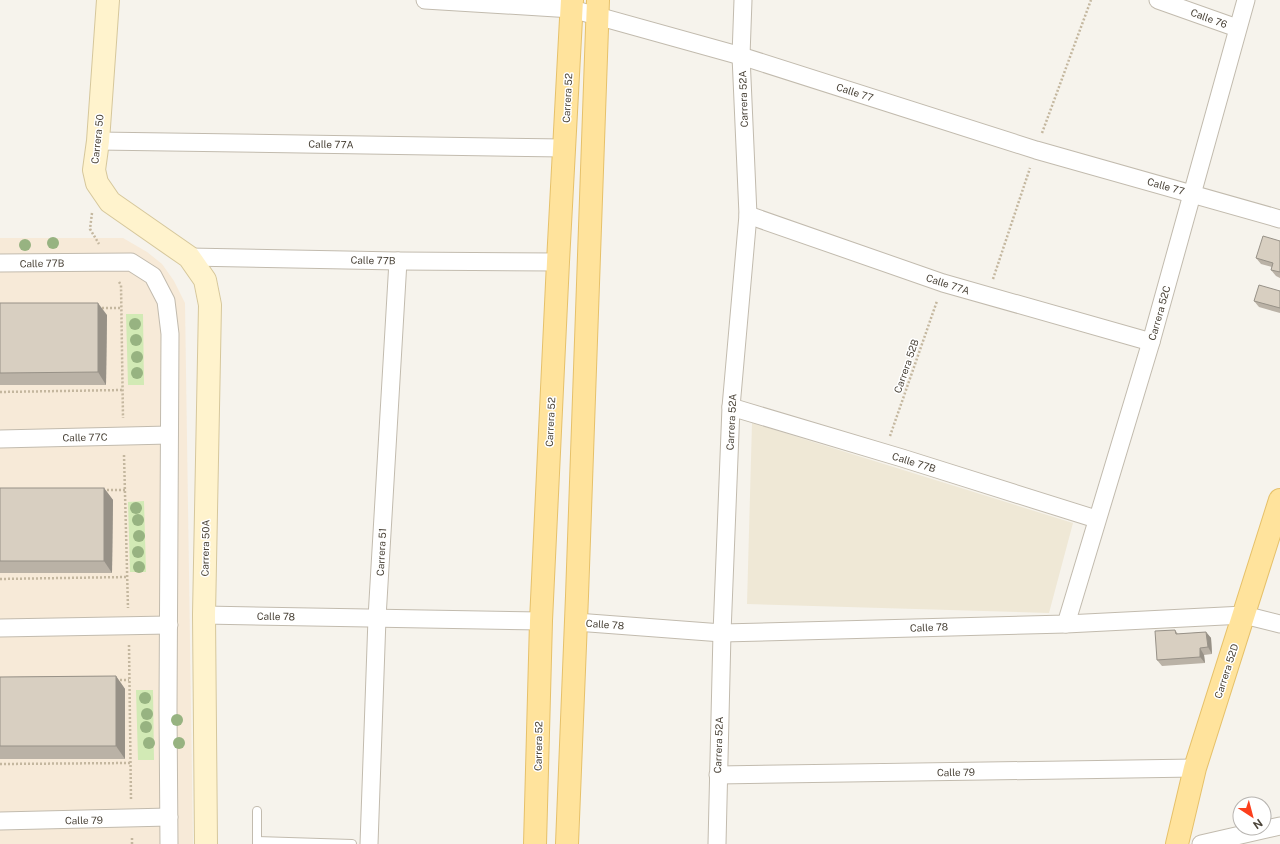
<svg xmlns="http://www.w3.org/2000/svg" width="1280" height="844" viewBox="0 0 1280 844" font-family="'Public Sans',sans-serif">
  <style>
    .commercial { fill: #f7ead8 }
    .education { fill: #efe8d6 }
    .green { fill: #d2eab5 }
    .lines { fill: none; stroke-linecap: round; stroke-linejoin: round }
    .lane-casing { stroke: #c2bbae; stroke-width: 10 }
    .street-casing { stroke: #c2bbae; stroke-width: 19 }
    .secondary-casing { stroke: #d6c79b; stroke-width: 24 }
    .primary-casing { stroke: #e6c16a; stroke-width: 24 }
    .path { stroke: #c4b79f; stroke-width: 2.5; stroke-dasharray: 2 2; stroke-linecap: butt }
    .lane { stroke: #fff; stroke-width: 8 }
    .street { stroke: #fff; stroke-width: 17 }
    .secondary { stroke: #fff3cd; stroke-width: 22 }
    .primary { stroke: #ffe39c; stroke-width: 22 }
    .tree { fill: #97b381 }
    .wall { fill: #bab2a6 }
    .shaded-wall { fill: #979187 }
    .building { fill: #d8cfc1; stroke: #979187 }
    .labels { text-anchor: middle; stroke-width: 3; stroke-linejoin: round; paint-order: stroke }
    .street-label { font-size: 10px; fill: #4b4439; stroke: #fff }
  </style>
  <rect width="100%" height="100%" fill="#f6f3ec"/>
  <!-- commercial -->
  <path class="commercial" d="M0,238h123l24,14 15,12 12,17 11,22 8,541h-193z"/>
  <!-- education -->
  <path class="education" d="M752,423l321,100 -24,90 -302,-9z"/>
  <!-- green -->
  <g class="green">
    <path d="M126,314h17l1,71h-16z"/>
    <path d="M144,501l2,71h-16l-2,-70z"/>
    <path d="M136,690h17l1,70h-16z"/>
  </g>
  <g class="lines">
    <!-- lane casing -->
    <g class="lane-casing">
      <g id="lane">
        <path d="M257,811v33"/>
        <path d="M257,841l95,3"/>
      </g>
    </g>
    <!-- street casing -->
    <g class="street-casing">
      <g id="street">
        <path d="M425,0l147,9 169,47 295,94 244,69"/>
        <path d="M1158,0l79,28"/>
        <path d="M98,141l466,7"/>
        <path d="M748,215l195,68 208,59"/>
        <path d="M189,257l209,4 160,1"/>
        <path d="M0,263l131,-1 22,14 13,25 4,33 -2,375 1,135"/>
        <path d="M731,407l171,51 194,61"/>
        <path d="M0,439l169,-4"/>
        <path d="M204,615l337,6"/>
        <path d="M576,622l146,11 344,-9 178,-9 36,9"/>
        <path d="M1066,624l85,-282 95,-342"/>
        <path d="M0,628l169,-3"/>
        <path d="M718,775l477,-7"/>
        <path d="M0,821l169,-4"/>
        <path d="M369,844l8,-226 21,-357"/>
        <path d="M717,844l5,-211 9,-226 17,-192 -7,-159 2,-56"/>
        <path d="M1201,844l79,-18"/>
      </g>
    </g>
    <!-- secondary casing -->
    <g class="secondary-casing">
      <path id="secondary" d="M108,0l-10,141 -4,29 3,13 13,19 79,55 16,23 5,25 -6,310 2,229"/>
    </g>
    <!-- primary casing -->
    <g class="primary-casing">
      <g id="primary">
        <path d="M535,844l6,-223 17,-359 14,-262"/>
        <path d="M567,844l10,-248 21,-596"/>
        <path d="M1177,844l18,-76 85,-268"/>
      </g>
    </g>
    <!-- path -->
    <g class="path">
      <path d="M1042,133l49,-133"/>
      <path d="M92,213l-2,16 9,15"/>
      <path d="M993,279l37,-111"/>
      <path d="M119,282l2,3 2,133"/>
      <path d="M98,308h23"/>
      <path d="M0,392l123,-2"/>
      <path d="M890,436l47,-135"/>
      <path d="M124,455l4,153"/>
      <path d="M103,490h22"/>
      <path d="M0,579l127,-2"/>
      <path d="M129,645l2,155"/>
      <path d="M116,680h13"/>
      <path d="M0,764l131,-1"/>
      <path d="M132,844v-7"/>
    </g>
    <!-- lane -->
    <use href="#lane" class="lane"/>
    <!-- street -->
    <use href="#street" class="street"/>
    <!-- secondary -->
    <use href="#secondary" class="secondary"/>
    <!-- primary -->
    <use href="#primary" class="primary"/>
  </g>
  <!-- trees -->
  <g class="tree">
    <circle cx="53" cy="243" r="6"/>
    <circle cx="25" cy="245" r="6"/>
    <circle cx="135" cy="324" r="6"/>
    <circle cx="136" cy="340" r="6"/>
    <circle cx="137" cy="357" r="6"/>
    <circle cx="137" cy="373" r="6"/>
    <circle cx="136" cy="508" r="6"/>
    <circle cx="138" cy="520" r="6"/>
    <circle cx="139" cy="536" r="6"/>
    <circle cx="138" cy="552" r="6"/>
    <circle cx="139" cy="567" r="6"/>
    <circle cx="145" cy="698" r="6"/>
    <circle cx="147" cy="714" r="6"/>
    <circle cx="177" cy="720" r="6"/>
    <circle cx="146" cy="727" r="6"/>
    <circle cx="149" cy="743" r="6"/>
    <circle cx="179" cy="743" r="6"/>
  </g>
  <!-- wall -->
  <g class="wall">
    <path d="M1280,241v37l-4,-2 -5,-6 1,-3 -11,-3 -5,-6z"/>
    <path d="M1280,291v22l-21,-6 -5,-6z"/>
    <path d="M0,303l107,12 -1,70h-106z"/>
    <path d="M0,488h104l9,12 -1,73h-112z"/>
    <path d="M1175,630l3,4 28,-2 5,6 1,16 -8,1 1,8 -43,3 -5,-6z"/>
    <path d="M116,676l9,13v70h-125v-82z"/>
  </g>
  <!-- shaded-wall -->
  <g class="shaded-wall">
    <path d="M98,303l9,12 -1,70 -8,-13z"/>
    <path d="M104,488l9,12 -1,73 -8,-12z"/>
    <path d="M1206,632l5,6 1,16 -4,-7z"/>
    <path d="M1200,648l4,7 1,8 -5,-6z"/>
    <path d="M116,676l9,13v70l-9,-13z"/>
  </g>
  <!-- building -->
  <g class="building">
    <path d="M1263,236l17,5v31l-9,-2 2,-7 -17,-5z"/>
    <path d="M1259,285l21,6v17l-26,-7z"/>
    <path d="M0,303h98v69l-98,1z"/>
    <rect x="0" y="488" width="104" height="73"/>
    <path d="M1175,630l1,4 30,-2 2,15 -8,1v9l-43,3 -2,-29z"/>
    <path d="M116,676v70h-116v-69z"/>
  </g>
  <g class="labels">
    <!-- street labels -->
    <g class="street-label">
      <text transform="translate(1209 18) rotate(20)" y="4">Calle 76</text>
      <text transform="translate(855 92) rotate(18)" y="4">Calle 77</text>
      <text transform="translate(567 98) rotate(-87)" y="4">Carrera 52</text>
      <text transform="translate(743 99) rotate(-92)" y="4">Carrera 52A</text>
      <text transform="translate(97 139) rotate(-84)" y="4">Carrera 50</text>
      <text transform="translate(331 144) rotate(1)" y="4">Calle 77A</text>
      <text transform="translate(1166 186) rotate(16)" y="4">Calle 77</text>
      <text transform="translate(373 260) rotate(1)" y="4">Calle 77B</text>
      <text transform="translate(42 263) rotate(-1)" y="4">Calle 77B</text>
      <text transform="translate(948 284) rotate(18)" y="4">Calle 77A</text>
      <text transform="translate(1159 313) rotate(-74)" y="4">Carrera 52C</text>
      <text transform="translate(906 366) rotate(-71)" y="4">Carrera 52B</text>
      <text transform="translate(550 422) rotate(-87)" y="4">Carrera 52</text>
      <text transform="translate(731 422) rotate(-87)" y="4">Carrera 52A</text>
      <text transform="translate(85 437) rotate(-1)" y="4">Calle 77C</text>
      <text transform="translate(914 462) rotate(17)" y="4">Calle 77B</text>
      <text transform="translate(205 548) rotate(-89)" y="4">Carrera 50A</text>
      <text transform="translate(381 552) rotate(-87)" y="4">Carrera 51</text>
      <text transform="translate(276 616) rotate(1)" y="4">Calle 78</text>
      <text transform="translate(605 624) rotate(4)" y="4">Calle 78</text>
      <text transform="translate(929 627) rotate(-2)" y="4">Calle 78</text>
      <text transform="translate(1226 671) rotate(-72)" y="4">Carrera 52D</text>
      <text transform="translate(718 745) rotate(-88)" y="4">Carrera 52A</text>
      <text transform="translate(538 746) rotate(-89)" y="4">Carrera 52</text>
      <text transform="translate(956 772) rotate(-1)" y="4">Calle 79</text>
      <text transform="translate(84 820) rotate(-1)" y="4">Calle 79</text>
    </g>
  </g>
  <!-- north arrow -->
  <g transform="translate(1252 816) rotate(144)"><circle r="19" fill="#ffffff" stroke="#b7b4b0"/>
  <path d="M0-3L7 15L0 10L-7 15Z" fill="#fc3f1d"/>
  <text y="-6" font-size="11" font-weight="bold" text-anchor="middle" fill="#4b4439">N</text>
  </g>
</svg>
